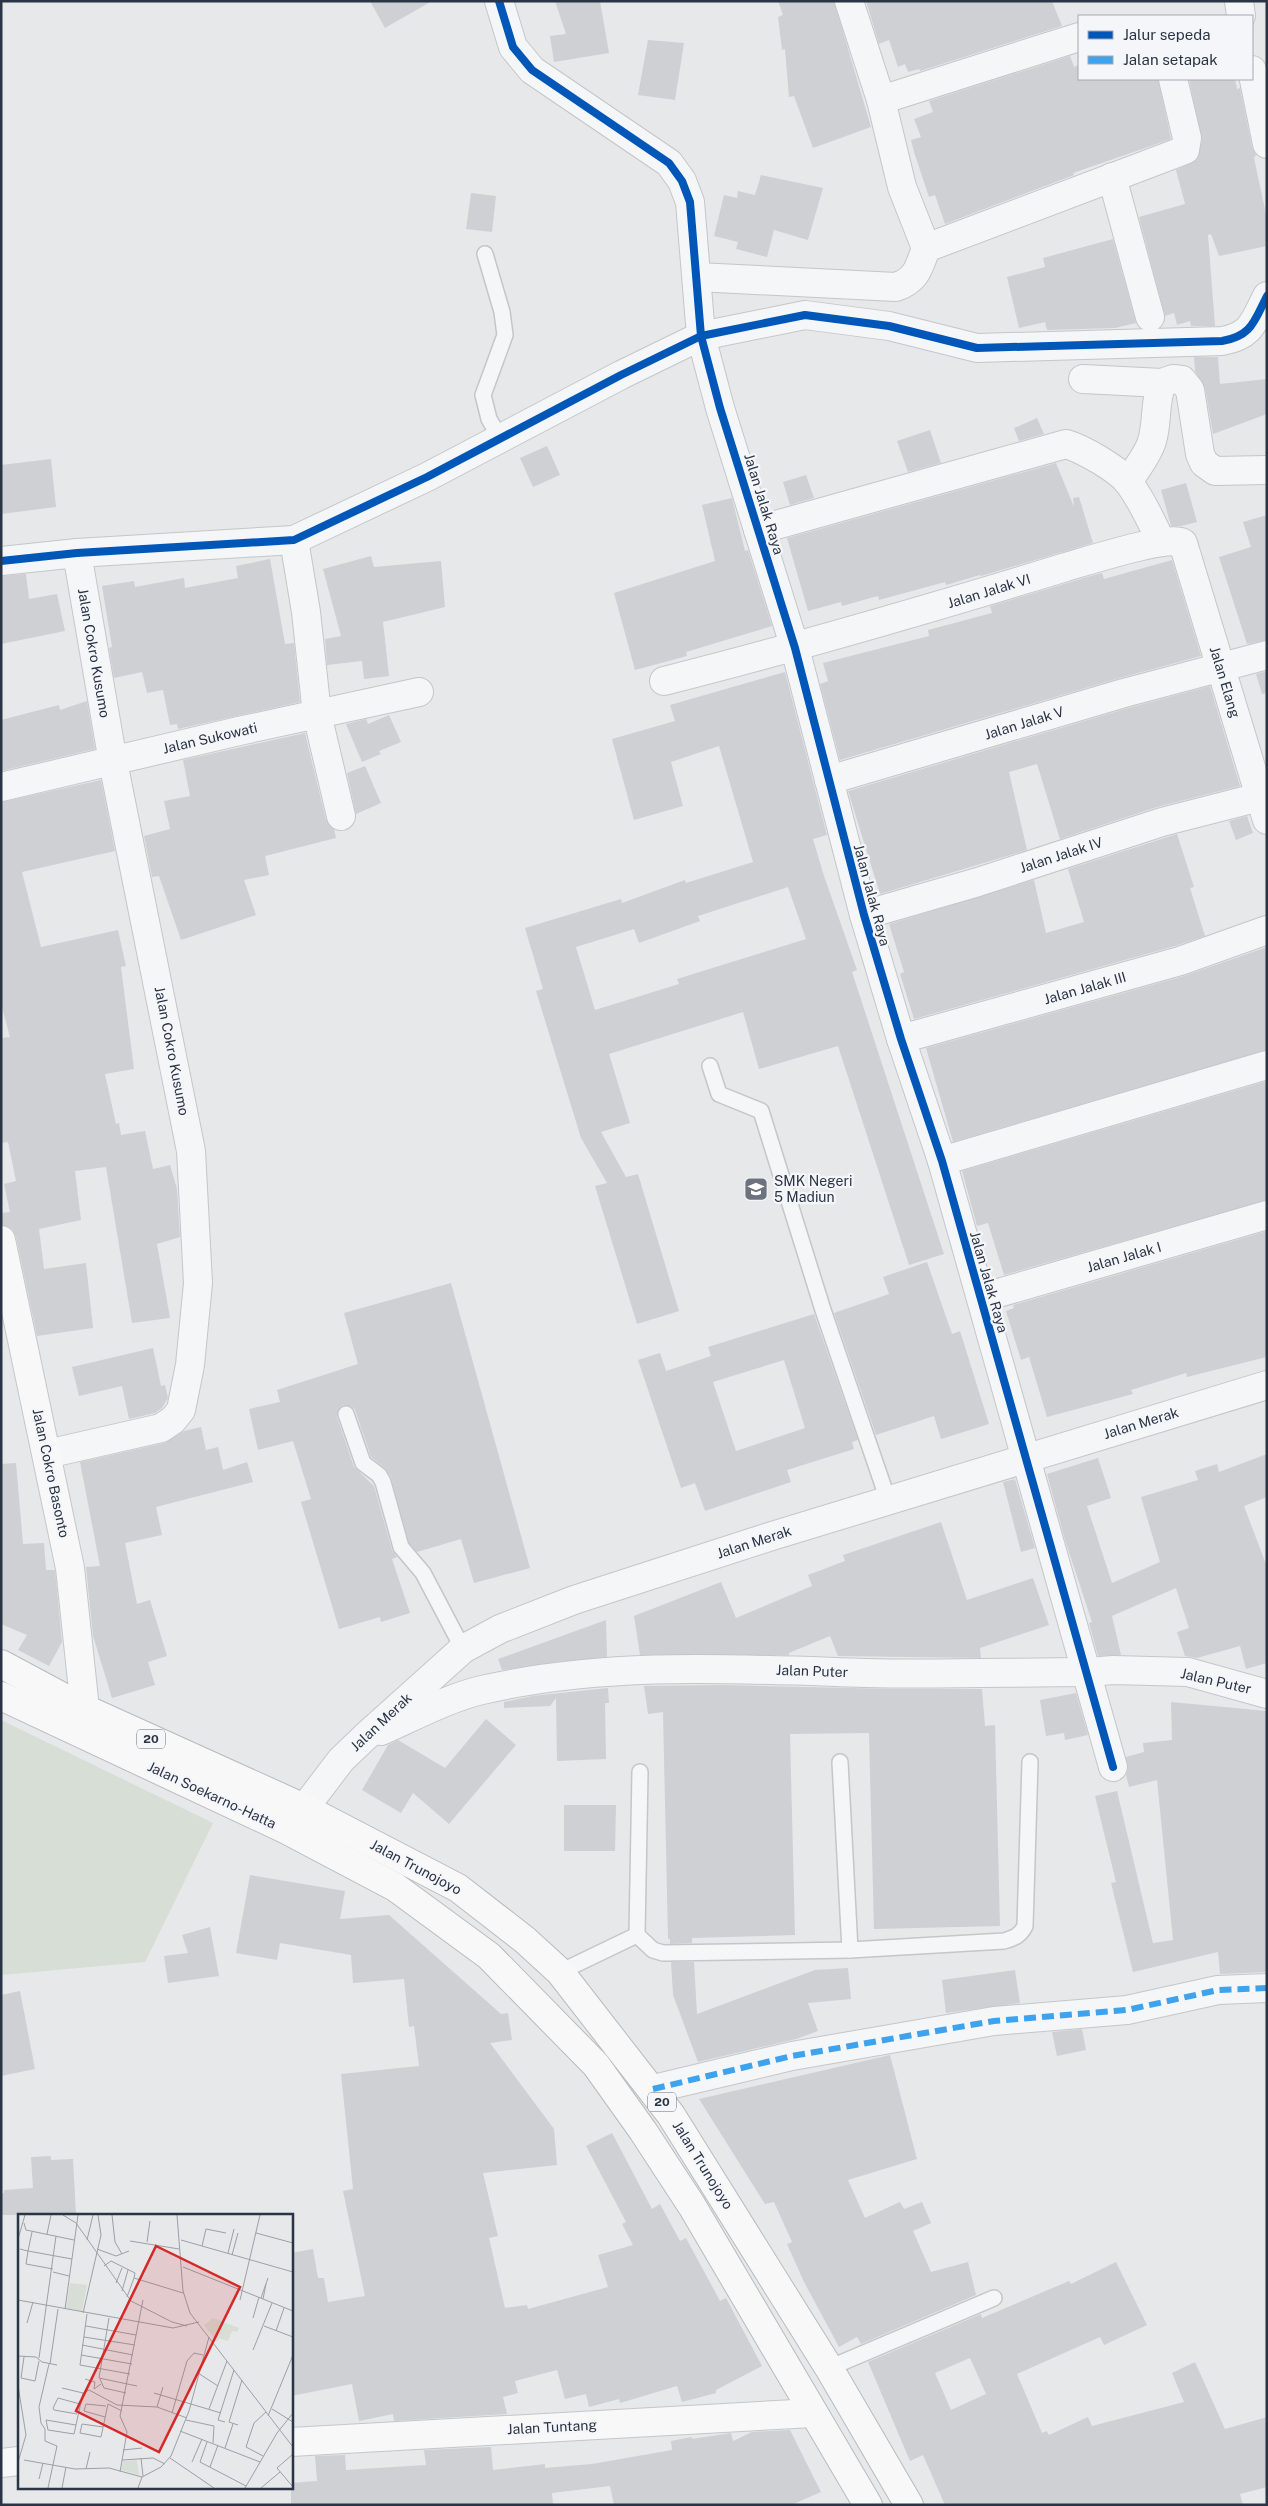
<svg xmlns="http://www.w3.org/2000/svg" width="1268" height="2506" viewBox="0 0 1268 2506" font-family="'Public Sans',sans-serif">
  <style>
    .green { fill: #d6ded6 }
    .building { fill: #ced0d3; fill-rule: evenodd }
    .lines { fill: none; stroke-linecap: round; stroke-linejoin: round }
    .lane-casing { stroke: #c4c6c8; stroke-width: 18 }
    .street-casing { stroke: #c4c6c8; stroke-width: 30 }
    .secondary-casing { stroke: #c4c6c8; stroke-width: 30 }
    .highway-casing { stroke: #b8bbbf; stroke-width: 30 }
    .lane { stroke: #f5f6f7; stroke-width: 15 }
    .street { stroke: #f5f6f7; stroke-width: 28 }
    .secondary { stroke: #f8f8f8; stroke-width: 28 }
    .highway { stroke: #f8f8f8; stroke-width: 28 }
    .quiet { stroke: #3ea3ec; stroke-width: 6; stroke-dasharray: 12 6; stroke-linecap: butt }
    .cycleway-casing { stroke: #f4f6f9; stroke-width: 11 }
    .cycleway { stroke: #0057b8; stroke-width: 8 }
    .labels { text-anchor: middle; stroke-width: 4.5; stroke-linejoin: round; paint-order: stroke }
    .shield { fill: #f4f6f9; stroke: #676e7b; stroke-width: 1 }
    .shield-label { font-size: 12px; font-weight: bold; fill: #2b3445 }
    .street-label { font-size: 14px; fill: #2b3445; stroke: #f4f6f9 }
    .poi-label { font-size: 14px; fill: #2b3445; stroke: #f4f6f9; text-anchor: start }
    .inset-road { fill: none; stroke: #9ba0a8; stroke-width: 1 }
    .view { fill: #d62828; fill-opacity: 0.15; stroke: #d62828; stroke-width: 2.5 }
    .inset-edge { fill: none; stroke: #2b3445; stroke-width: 2.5 }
  </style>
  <rect width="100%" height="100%" fill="#e6e8ea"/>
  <!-- green -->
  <path class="green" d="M1,1720l212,103 -68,139 -144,13z"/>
  <!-- building -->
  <g class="building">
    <path d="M370,1h62l-47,27z"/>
    <path d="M555,1h45l9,52 -55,9 -4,-26 16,-2z"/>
    <path d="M778,1h56l37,126 -58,21 -19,-52 -5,1 -4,-48 -3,1 -4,-33 5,-2z"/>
    <path d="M866,1h186l10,25 -142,45 -1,-2 -11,3 -3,-8 -7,3 -9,-27 -10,4z"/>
    <path d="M648,40l36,3 -9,57 -37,-5z"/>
    <path d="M1070,56l4,11 5,-2v14h79l13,60 -98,34 1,2 -129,49 -10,-29 -6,2 -15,-45 -3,-12 10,-3 -7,-18 19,-7 -4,-11z"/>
    <path d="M1189,79h46l2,10 3,-1 12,59 4,8 -2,3 13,61v27l-48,10 -8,-22 -3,1 7,91h-24l-1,-5 -13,4 -3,-12 -9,3 -26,-99 46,-13 -9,-34 21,-10 5,-20z"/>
    <path d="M761,175l62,13 -15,52 -34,-10 -7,27 -31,-8 2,-7 -24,-6 10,-41 13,3 1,-7 17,4z"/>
    <path d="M471,193l25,3 -4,36 -26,-3z"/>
    <path d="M1113,239l23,84 -21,5 -68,2 -2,-8 -26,6 -12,-51 38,-10 -2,-9z"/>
    <path d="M1194,357h24l2,27 47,-5v35l-54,20 -8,-46 -10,-17z"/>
    <path d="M1037,418l7,16 -25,7 -5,-13z"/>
    <path d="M930,430l11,33 -33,9 -11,-31z"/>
    <path d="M547,446l13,29 -27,12 -13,-29z"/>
    <path d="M51,459l5,48 -55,7v-49z"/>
    <path d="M1056,463l18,44 -1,-9 6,-1 14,46 -112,33 -1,-1 -34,10 -1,-3 -66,18 -1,-4 -36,10 -1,-4 -33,9 -21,-73z"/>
    <path d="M806,475l8,23 -24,7 -7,-23z"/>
    <path d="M1186,483l11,39 -16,4h-10l-10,-36z"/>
    <path d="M732,498l13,53 3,-1 24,76 -86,26 1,4 -52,14 -21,-77 101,-32 -13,-56z"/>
    <path d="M1267,515v125l-20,4 -28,-87 32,-10 -8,-25z"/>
    <path d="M371,556l3,11 67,-6 4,46 -62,15 6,54 -25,3 -2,-18 -35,4 -2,-26 16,-3 -18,-67z"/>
    <path d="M270,559l15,85 9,-1 6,59 -122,27 -1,-5 -7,1 -7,-35 -16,3 -5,-21 -28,6 -5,-30 3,-1 -10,-61 32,-5 1,6 49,-9 1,10 53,-10 -2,-12z"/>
    <path d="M1172,560l29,96 -81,22 -280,82 -20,-76 8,-3 -5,-18 106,-27 -1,-6 64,-17 -2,-7 104,-31 8,-2 2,6z"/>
    <path d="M26,574l3,25 28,-5 8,37 -64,13v-68z"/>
    <path d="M1267,671v22l-5,1 -6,-20z"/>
    <path d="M785,672l42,163 -14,4 11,37 33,94 -5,2 92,282 -35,11 -71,-219 -79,23 -16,-57 -134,42 21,69 -29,9 25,45 12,-3 41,137 -42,13 -42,-138 12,-3 -26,-45 -45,-147 7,-2 -18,-61 96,-29 1,4 63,-23 1,3 67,-21 -34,-116 -48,16 12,44 -49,14 -22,-81 63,-18 -5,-16zM788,887l18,52 -129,40 2,5 -84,26 -19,-63 58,-18 5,14 61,-22 -2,-5z"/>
    <path d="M1210,686l30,100 -83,21 -97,32 -23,-75 -28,8 18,78 -147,44 -32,-103 280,-83z"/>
    <path d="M87,701l8,48 -94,22v-51l58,-15 1,5z"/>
    <path d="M389,715l12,27 -22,9 2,3 -19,8 -16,-38 20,-5 2,5z"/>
    <path d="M305,733l21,87 8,9 2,9 -71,18 4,19 -25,5 12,35 -75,25 -22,-64 -7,1 -8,-41 26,-7 -6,-28 26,-5 -7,-36z"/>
    <path d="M365,766l16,37 -25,11 -9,-41z"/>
    <path d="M101,780l14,71 -93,21 19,75 77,-17 8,36 -5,1 13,102 -29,5 11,50 3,-1 2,12 24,-4 8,38 17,-4 7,24 3,48 -23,7 13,74 -38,5 -26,-156 -31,4 6,49 -42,9 5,40 42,-6 7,65 -56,8 -21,-99 -4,-8 -11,-4v-12l9,-1 -6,-28 12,-3 -8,-39 -7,1v-105l9,-1 -9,-33v-202z"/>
    <path d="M1247,816l6,17 -17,7 -7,-19z"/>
    <path d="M1177,834l17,53 -4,1 15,48 -30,10 -261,73 -14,-45 4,-2 -15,-48 145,-44 12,53 38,-11 -16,-53z"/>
    <path d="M1267,947v103l-314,92 -27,-94 258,-72z"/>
    <path d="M1267,1081v119l-263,75 -16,-52 -11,3 -15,-55z"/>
    <path d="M1267,1231v126l-80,20 -1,-4 -55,17 2,4 -86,23 -18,-60 -8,3 -15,-49 8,-3 -1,-3z"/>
    <path d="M927,1262l25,72 8,-3 29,93 -48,15 -7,-23 -58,19 -42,-122 55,-19 -6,-17z"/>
    <path d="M451,1283l79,285 -56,15 -13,-44 -44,13 -8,-9 -18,-66 -6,-9 -14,-11 -16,-47 -3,-3 -9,-2 -4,3 -2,9 17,50 20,19 18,64 5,7 -5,2 18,54 -29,9 -1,-5 -41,12 -38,-127 10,-3 -18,-58 -35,9 -9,-41 31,-7 -3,-12 81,-26 -14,-51z"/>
    <path d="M814,1314l44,126 -6,2 2,7 -67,21 4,12 -86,29 -10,-28 -14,5 -43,-128 22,-7 6,18 45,-15 -3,-9zM784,1360l21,68 -69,23 -23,-69z"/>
    <path d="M153,1348l8,38 4,-1 3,13 -6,10 -7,5 -26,6 -7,-33 -43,10 -7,-29z"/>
    <path d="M201,1427l5,23 12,-3 5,23 24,-8 6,20 -97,25 6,28 -37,8 12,61 13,-4 17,56 -19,6 7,23 -43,13 -19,-62 -7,-69 14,-1 -20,-104 84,-19 20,-12z"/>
    <path d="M1267,1454v43l-23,9 23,61v96l-21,6 -6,-23 -43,12 -12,-2 -8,-24 12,-4 -13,-40 -64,28 9,39 -23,1 -9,-33 3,-1 -27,-82 -18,-66 51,-16 13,40 -24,8 25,77 48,-21 -19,-65 57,-17 -3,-9 22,-7 2,8z"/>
    <path d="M16,1463l7,81 21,-1 2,27h9l7,72 -13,24 -31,-16 9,-15 -26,-11v-160z"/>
    <path d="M1015,1479l20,69 -14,4 -18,-70z"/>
    <path d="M941,1522l26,78 66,-22 16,47 -69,23 1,10 -143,-2 -8,-20 -41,17v2h-149l-6,-39 87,-34 15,36 76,-32 -4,-11 37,-14 -2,-6z"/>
    <path d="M606,1620l1,37 -105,13 -4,-11z"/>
    <path d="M721,1685l172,4h89l3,37 10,-1 5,201 -126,3 -5,-196 -79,1 5,201 -103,3v5l-22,1v-5h-2l-5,-227 -15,2 -4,-28z"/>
    <path d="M608,1688l1,15h-4l1,56 -49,2 -1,-63 -6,8 -46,2v-6l28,-6z"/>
    <path d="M1076,1693l12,42 -23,5 -1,-7 -18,3 -6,-36z"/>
    <path d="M1171,1702l96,9v261l-47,2 -2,-22 -85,20 -22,-89 5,-1 -21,-86 22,-5 36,152 20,-3 -16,-160 -28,7 -3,-12 2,-5 -2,-13 18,-5 -1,-9 29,-3z"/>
    <path d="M486,1719l30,26 -67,79 -36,-31 -12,20 -39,-23 26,-45 10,-5 47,28z"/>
    <path d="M564,1805h52l-1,46h-51z"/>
    <path d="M250,1875l95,16 -5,28 49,-4 112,99 7,-1 4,27 -22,3 64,86 3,36 -74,8 15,63 -9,2 16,70 22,-3 1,4 80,-22 -10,-32 35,-10 -11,-21 4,-2 -40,-76 26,-13 40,76 8,-5 20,37 6,-3 34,63 6,-3 36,68 -46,24v3l-34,9 -5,-16 -57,17 -1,-4 -30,8 -3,-13 -21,5 -8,-29 -42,11 3,12 -15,4 4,17 -113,7 -1,-7 -34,7 -7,-37 -61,12v-143l22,-4 5,29h6l4,24 37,-6 -22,-105 10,-2 -12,-115 78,-8 -5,-40 -5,1 -5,-48 -51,4 -2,-28 -71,-12 -3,17 -41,-7z"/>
    <path d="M210,1927l9,49 -51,7 -4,-27 24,-3 -6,-18z"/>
    <path d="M671,1962h23l3,52 118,-44 33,-2 3,31 -43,4 10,28 -22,8 -98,23 -25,-67z"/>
    <path d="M1015,1970l5,33 -74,10 -4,-33z"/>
    <path d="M20,1991l15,78 -34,7v-81z"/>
    <path d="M1082,2029l4,21 -29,6 -5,-24z"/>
    <path d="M890,2055l27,104 -69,21 17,38 35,-16 4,7 18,-7 9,21 -18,8 18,41 37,-10 8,33 -115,49 -4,-7 -18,10 -35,-65 -17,-38 5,-2 -18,-40 -9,2 -66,-105z"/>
    <path d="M51,2156v4l22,-1 3,56h-75v-22h3v-3l29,-2 -2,-31z"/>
    <path d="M1116,2262l31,63 -43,20 -4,-8 -83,37 25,59 5,-2 2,4 39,-18 4,9 92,-24 -12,-29 23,-11 30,67 42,-12v70l-27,7 3,11h-298l-22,-50 -13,6 -42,-99 113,-48 1,4 87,-37 2,3zM970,2358l16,36 -35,16 -16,-37z"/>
    <path d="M790,2430l31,62 -30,13h-177l-4,-19 -58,7 1,12h-262v-22l26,-2 -2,-25 30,-1 1,15 80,-5 -2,-15 67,-3 2,23 52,-6v4l47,-4 80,-14 -1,-9 21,-4v2l39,-6 2,8 19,-9z"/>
  </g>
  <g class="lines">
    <!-- lane casing -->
    <g class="lane-casing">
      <g id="lane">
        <path d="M485,254l17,58 3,23 -22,60 6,24 11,19"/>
        <path d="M710,1066l9,28 42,17 62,199 65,190"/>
        <path d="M346,1414l17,49 16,12 4,7 18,65 22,26 40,76"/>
        <path d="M840,1762l10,188"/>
        <path d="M637,1935l3,-163"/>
        <path d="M560,1972l77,-37 16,15 10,3 187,-3 154,-9c10,-3 16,-5 21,-15l5,-164"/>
        <path d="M829,2368l165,-70"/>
      </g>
    </g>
    <!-- street casing -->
    <g class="street-casing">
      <g id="street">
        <path d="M499,1l14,46 19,23 137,93 13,18 8,21 11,134 19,72 75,240 69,267 37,124 41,122 171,606"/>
        <path d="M1239,1l2,15"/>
        <path d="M1252,70l15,74"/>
        <path d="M881,100l198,-63"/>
        <path d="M1112,177l38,140"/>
        <path d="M926,248l259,-98 2,-12 -14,-59"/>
        <path d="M697,277l199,10c21,-7 23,-20 30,-39l-24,-61 -21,-87 -32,-99"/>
        <path d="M1083,379l79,4"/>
        <path d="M1128,482c8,-13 20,-27 24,-41 6,-20 2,-39 10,-58l11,-4 9,1 8,10 10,64 4,9 11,8 52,-1"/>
        <path d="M758,530l308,-86c17,5 52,25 63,39 13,18 23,39 32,59"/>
        <path d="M294,540l12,72 11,102 24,102"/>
        <path d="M1,561l76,-8 217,-13 133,-63 194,-102 80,-39 104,-21 84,11 88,22 245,-7c30,-5 32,-20 45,-45"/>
        <path d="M664,681c135,-34 268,-73 402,-114 18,-5 104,-33 117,-24l84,277"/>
        <path d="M829,780l295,-87 143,-38"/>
        <path d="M1,787l238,-56 180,-39"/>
        <path d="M864,915l114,-33 184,-60 105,-27"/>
        <path d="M901,1039l279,-78 87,-31"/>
        <path d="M942,1161l325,-96"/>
        <path d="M981,1298l286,-83"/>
        <path d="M47,1454l114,-26 12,-8 8,-10 9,-45 8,-82 -7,-132 -78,-389 -36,-209"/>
        <path d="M381,1731c32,-14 67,-33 101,-41 125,-29 257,-21 383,-17 75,2 149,-1 223,-1l25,-2 75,2 79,22"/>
        <path d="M290,1827l51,-67 24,-23 98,-88 37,-20 74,-29 198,-64 495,-151"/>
        <path d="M653,2089l139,-33 202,-35 133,-11 91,-20 49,-2"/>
      </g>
    </g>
    <!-- secondary casing -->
    <g class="secondary-casing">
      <g id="secondary">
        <path d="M1,1240l69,328 15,141"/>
        <path d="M291,2442l522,-29"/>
        <path d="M1,2463l18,-2"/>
      </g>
    </g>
    <!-- highway casing -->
    <g class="highway-casing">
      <g id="highway">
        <path d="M1,1664l84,45 219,99 154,80 67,52 35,32 111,143 158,253 80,137"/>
        <path d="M1,1696l286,134 108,57 94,69 107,109 47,66 49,75 176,299"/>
      </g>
    </g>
    <!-- lane -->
    <use href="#lane" class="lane"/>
    <!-- street -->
    <use href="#street" class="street"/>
    <!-- secondary -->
    <use href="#secondary" class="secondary"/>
    <!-- highway -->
    <use href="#highway" class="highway"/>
    <!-- quiet -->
    <path class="quiet" d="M653,2089l139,-33 202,-35 133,-11 91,-20 49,-2"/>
    <!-- cycleway casing -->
    <g class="cycleway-casing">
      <g id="cycleway">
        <path d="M499,1l14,46 19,23 137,93 13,18 8,21 11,134 19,72 75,240 69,267 37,124 41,122 171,606"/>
        <path d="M1,561l76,-8 217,-13 133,-63 194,-102 80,-39 104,-21 84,11 88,22 245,-7c30,-5 32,-20 45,-45"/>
      </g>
    </g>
    <!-- cycleway -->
    <use href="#cycleway" class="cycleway"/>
  </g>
  <!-- icons -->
  <defs>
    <g id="school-square" transform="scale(1.25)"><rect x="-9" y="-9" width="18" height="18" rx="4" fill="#6c737f" stroke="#f4f6f9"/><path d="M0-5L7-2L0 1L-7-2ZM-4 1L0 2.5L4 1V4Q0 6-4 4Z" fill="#fff"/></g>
  </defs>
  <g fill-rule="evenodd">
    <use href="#school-square" x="756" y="1189"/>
  </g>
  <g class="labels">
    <!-- shield labels -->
    <g class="shield">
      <rect x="137" y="1729.5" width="28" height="19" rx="4"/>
      <rect x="648" y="2092.5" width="28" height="19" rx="4"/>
    </g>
    <g class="shield-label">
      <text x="151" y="1743">20</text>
      <text x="662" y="2106">20</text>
    </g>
    <!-- street labels -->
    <g class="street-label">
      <text transform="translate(764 504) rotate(73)" y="5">Jalan Jalak Raya</text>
      <text transform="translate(989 591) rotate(-17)" y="5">Jalan Jalak VI</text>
      <text transform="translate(94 653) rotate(80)" y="5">Jalan Cokro Kusumo</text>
      <text transform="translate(1225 682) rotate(73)" y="5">Jalan Elang</text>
      <text transform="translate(1024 723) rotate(-17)" y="5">Jalan Jalak V</text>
      <text transform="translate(210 738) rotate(-13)" y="5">Jalan Sukowati</text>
      <text transform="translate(1061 855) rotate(-18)" y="5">Jalan Jalak IV</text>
      <text transform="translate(872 895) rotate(75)" y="5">Jalan Jalak Raya</text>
      <text transform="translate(1085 988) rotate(-16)" y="5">Jalan Jalak III</text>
      <text transform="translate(172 1051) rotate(79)" y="5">Jalan Cokro Kusumo</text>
      <text transform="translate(1124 1257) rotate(-16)" y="5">Jalan Jalak I</text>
      <text transform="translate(989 1282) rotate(74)" y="5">Jalan Jalak Raya</text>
      <text transform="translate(1141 1423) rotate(-17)" y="5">Jalan Merak</text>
      <text transform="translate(51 1473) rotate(78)" y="5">Jalan Cokro Basonto</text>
      <text transform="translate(754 1542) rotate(-18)" y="5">Jalan Merak</text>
      <text transform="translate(812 1671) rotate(2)" y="5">Jalan Puter</text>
      <text transform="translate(1216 1681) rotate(13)" y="5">Jalan Puter</text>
      <text transform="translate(381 1722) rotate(-43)" y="5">Jalan Merak</text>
      <text transform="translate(212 1795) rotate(25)" y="5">Jalan Soekarno-Hatta</text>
      <text transform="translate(416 1867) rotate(28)" y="5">Jalan Trunojoyo</text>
      <text transform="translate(703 2165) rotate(58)" y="5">Jalan Trunojoyo</text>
      <text transform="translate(552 2427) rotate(-3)" y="5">Jalan Tuntang</text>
    </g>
    <!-- poi labels -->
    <g class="poi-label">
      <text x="774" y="1186">SMK Negeri<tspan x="774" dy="16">5 Madiun</tspan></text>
    </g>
  </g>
  <!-- overview -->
  <g transform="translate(18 2214)">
    <rect width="275" height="275" fill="#e6e8ea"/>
    <path d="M52,69l17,2 -5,26 -16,-3zM195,104l26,10 -2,4 -5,-1 -4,10 -9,-3 -2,4 -13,-17zM119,246l2,15 -18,-5 2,-9z" fill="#d6ded6"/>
    <path class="inset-road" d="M45,1l13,8 55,78 41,21 15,4M94,1l3,27 7,12M159,1l6,76 7,22 103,134M6,9l2,7 48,10M14,18l-4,19 44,8M238,19l37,10M29,20l4,-19M0,25l7,-24M69,26l6,-25M163,26l112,32M112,27l49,8M129,28l3,-21M184,32l4,-17 20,4M2,35l8,2 -2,13 27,5M79,35l19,7 13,-5M210,39l6,-24M214,41l6,-22M86,52l7,-5 24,12 -1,5 49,15M165,53l110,44M35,58l16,4M98,69l6,-15M104,77l6,-21M109,83l7,-19M243,84l7,-20M245,85l3,-15M0,86l155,28 26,-6M222,86l20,-85M47,95l13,-94M65,99l18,-78 -3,-20M69,100l-7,51 50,9M91,104l-10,60 38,8M235,104l6,-21M9,109l6,-21M68,112l50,9M246,112l29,11M258,117l8,-23M66,123l51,8M64,131l51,10M235,136l19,-47M63,141l51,9M0,142l18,1 6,5 15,3M6,143l-3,21 14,3 4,-20M21,144l17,-122M32,150l8,-55M180,159l20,13M67,165l10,3 -1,7 7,-5M82,165l4,9 22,5M0,172l8,49 -8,27M44,174l21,5 6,-3 28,15 40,2 30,11M136,179l67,20M139,193l6,-20M35,194l5,-10 22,6M35,194l1,2 23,4M191,195l18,-48M254,195l21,13M154,199l15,-52 7,-8 9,2M250,202l25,-61M87,203l-21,-6 2,-7 20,2M168,206l28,6 -1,17M207,208l-7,-2 16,-50M58,211l-30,-5 2,10 26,4 9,-41M220,211l-9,-3 13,-42M85,213l-21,-3 -2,9 21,4 7,-33 14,7M162,217l80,31M189,228l-7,20 46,24M207,234l8,-24M105,236l19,-2M275,240l-16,14 16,19M245,242l-17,-9 8,-24 12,-11M123,244l2,18M152,244l44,30M6,246l51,9 34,-1 33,9M104,246l31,-2 12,6M174,248l10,-23M192,253l8,-22M68,255l4,-17M102,258l7,-40 -7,-16 23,-116M21,265l4,-16M30,274l9,-42 -12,-5v-12l-4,-6 -2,-16 10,-43M44,274l4,-21M120,274l4,-11 19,-10 10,-11 18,-45 20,-74M227,274l32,-55 16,-20M243,274l19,-16"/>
    <path class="view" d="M138,32l84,41 -81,165 -83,-41z"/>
    <rect width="275" height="275" class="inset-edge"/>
  </g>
  <!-- border -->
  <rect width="1268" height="2506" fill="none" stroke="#2b3445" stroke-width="5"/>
  <!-- legend -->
  <rect x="1078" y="15" width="175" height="65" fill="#f4f6f9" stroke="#a4a8b1"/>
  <rect x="1088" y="31" width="25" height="8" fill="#0057b8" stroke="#a4a8b1"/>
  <text x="1123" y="40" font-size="15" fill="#2b3445">Jalur sepeda</text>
  <rect x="1088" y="56" width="25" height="8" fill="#3ea3ec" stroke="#a4a8b1"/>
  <text x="1123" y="65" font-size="15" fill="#2b3445">Jalan setapak</text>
</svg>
